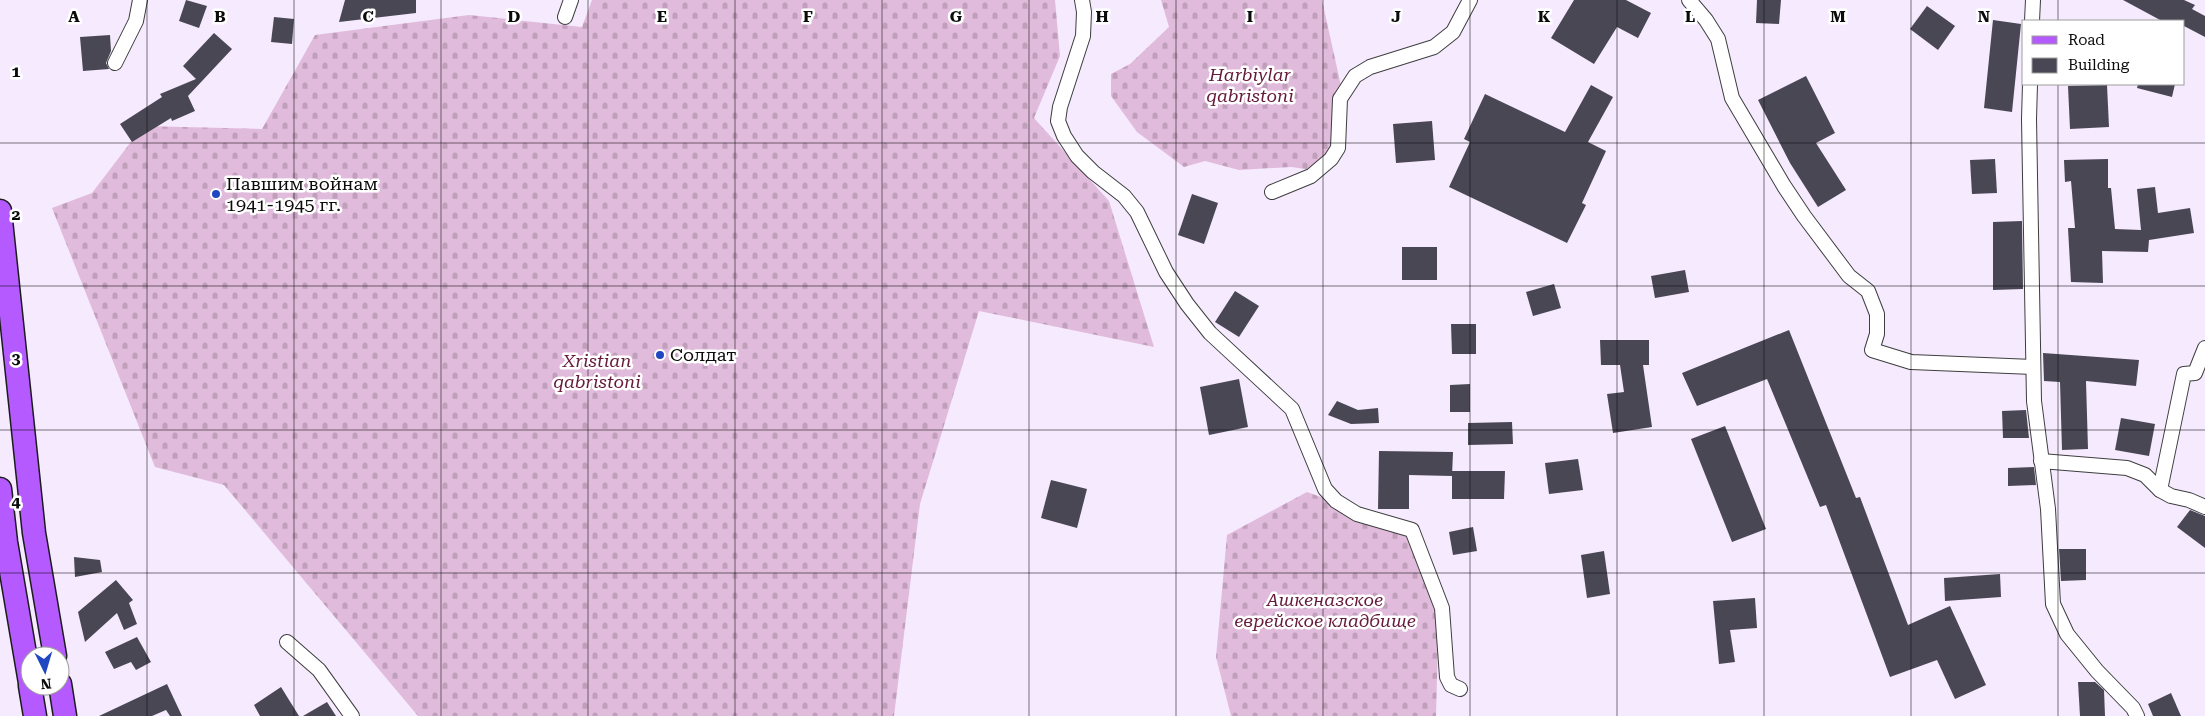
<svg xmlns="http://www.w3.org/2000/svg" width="2205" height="716" viewBox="0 0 2205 716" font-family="'Roboto Serif',serif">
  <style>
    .cemetery { fill: url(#cemetery-stones) }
    .building { fill: #4a4754 }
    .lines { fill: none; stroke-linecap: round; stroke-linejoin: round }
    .minor-casing { stroke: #3e3e3e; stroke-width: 16 }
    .primary-casing { stroke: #1c1c1c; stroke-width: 25 }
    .minor { stroke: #fff; stroke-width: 14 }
    .primary { stroke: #b55aff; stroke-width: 22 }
    .grid { fill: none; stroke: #0b0b0b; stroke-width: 1; stroke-opacity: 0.55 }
    .poi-dot { fill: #1e47c1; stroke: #fff; stroke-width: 2 }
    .labels { text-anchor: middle; stroke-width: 5; stroke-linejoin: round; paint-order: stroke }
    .park-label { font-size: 18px; font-style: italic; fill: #651a39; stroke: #fff }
    .poi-label { font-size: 18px; fill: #0b0b0b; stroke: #fff; text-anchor: start }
    .grid-label { font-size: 16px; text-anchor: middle; font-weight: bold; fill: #0b0b0b; stroke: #fff; stroke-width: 5; stroke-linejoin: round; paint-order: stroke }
  </style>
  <defs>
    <pattern id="cemetery-stones" width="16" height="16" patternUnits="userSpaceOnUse" patternTransform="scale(1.25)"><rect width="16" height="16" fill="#e1bbdc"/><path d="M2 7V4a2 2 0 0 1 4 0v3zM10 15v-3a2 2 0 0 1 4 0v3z" fill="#c09fbb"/></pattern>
  </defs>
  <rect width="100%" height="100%" fill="#f6eaff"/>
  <!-- cemetery -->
  <g class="cemetery">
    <path d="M592,0h463l5,56 -26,62 75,83 45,146 -175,-36 -59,193 -26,212h-476l-194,-231 -69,-18 -103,-259 40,-15 51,-67 119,3 53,-94 154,-20 113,12z"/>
    <path d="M1161,0h161l23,104 -2,50 -23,17 -29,-4 -52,3 -34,-9 -21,6 -47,-35 -26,-36v-22l19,-10 39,-37z"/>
    <path d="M1307,492l102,37 30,71 -3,116h-205l-15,-59 11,-122z"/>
  </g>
  <!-- building -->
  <g class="building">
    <path d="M186,0l21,6 -8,22 -20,-7z"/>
    <path d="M345,0h71v13l-77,9z"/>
    <path d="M1574,0h52l25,13 -13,25 -21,-11 -23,37 -43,-26z"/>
    <path d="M1757,0h24l-2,24 -23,-1z"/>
    <path d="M2123,0h61l11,5 -3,4 13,7v21l-21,-11v-5h-22z"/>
    <path d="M1927,6l28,20 -17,24 -28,-21z"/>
    <path d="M274,17l20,2 -2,25 -21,-2z"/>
    <path d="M1993,20l28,4 -9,88 -28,-4z"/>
    <path d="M214,33l18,16 -44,47 7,15 -23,10 -1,-3 -39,24 -12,-18 42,-27 -2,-3 36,-15 -13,-13z"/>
    <path d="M110,35l1,16 -5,12 3,6 -26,2 -3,-34z"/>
    <path d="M1806,76l29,57 -19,10 30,47 -28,17 -28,-44 -32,-63z"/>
    <path d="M2138,84h37l-3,13 -35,-9z"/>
    <path d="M1591,85l22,12 -25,45 18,9 -24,52 4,2 -19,38 -118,-56 21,-45 -6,-3 21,-45 80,38z"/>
    <path d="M2107,85l2,42 -39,2 -2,-43z"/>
    <path d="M1432,121l3,39 -39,3 -3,-39z"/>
    <path d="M1995,159l2,34 -25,1 -2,-34z"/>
    <path d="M2108,159v29h3l4,41 26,1 -4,-41 18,-2 3,26 32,-5 4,25 -45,7 -1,12 -46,-1 1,32 -32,-1 -3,-54h7l-4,-47 -6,1 -1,-22z"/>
    <path d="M1192,194l26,9 -14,41 -26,-9z"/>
    <path d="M2022,221l1,68 -30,1v-68z"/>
    <rect x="1402" y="247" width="35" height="33"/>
    <path d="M1685,270l4,22 -34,6 -4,-22z"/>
    <path d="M1554,284l7,24 -28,8 -7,-24z"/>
    <path d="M1235,291l24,15 -20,31 -24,-15z"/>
    <path d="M1451,324h25v30h-24z"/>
    <path d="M1789,330l67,168 4,-1 48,128 42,-19 36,79 -31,14 -18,-39 -47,17 -64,-172 -6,2 -53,-128 -70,27 -15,-33z"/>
    <path d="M1600,340h49v25h-6l9,62 -39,6 -6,-39 17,-2 -4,-27h-19z"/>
    <path d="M2043,353l96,7 -3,26 -50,-5 2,68 -26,1 -2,-68 -16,-1z"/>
    <path d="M1239,379l9,48 -39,8 -9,-48z"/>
    <path d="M1470,384v28h-20v-27z"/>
    <path d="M1337,401l21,9 20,-2 1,15 -28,1 -23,-9z"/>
    <path d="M2026,410l3,28h-26l-1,-27z"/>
    <path d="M2121,418l34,6 -6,32 -34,-6z"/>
    <path d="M1512,422l1,22 -45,1v-22z"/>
    <path d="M1725,426l41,103 -34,13 -41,-103z"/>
    <path d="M1379,451l74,1 -1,24 -43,-1v34h-31z"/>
    <path d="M1578,459l5,31 -34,4 -4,-31z"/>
    <path d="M2034,467l2,18 -28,1v-18z"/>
    <path d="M1452,471h53l-1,28h-52z"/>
    <path d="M1051,480l36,9 -10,39 -36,-10z"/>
    <path d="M2190,510l15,6v32l-28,-21z"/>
    <path d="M1473,527l4,24 -24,4 -4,-23z"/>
    <path d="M2059,549h27v31l-25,1z"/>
    <path d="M1604,551l6,43 -23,4 -6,-43z"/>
    <path d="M74,557l26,3 2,12 -27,5z"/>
    <path d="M2000,574l1,23 -56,4 -1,-23z"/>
    <path d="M116,580l17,20 -4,3 8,21 -13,6 -7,-17 -32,29 -7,-30z"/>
    <path d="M1755,598l2,30 -27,2 5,32 -16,2 -6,-63z"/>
    <path d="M137,637l14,25 -15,8 -5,-8 -17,7 -9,-17z"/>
    <path d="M2078,682h17l9,8 1,26h-25z"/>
    <path d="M167,684l15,32h-12l-4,-6 -14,6h-53z"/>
    <path d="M281,687l18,29h-39l-6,-11z"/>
    <path d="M2171,693l10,23h-28l-5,-12z"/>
    <path d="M327,702l9,14h-33z"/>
  </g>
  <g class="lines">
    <!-- minor casing -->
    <g class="minor-casing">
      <g id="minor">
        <path d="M1082,0l2,12 -1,24 -23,71 -2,14 6,15 13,20 16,16 31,24 13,16 29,60 21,32 23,29 82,76 33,80 11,12 21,13 55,16 30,78 5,69 4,8 9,4"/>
        <path d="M1689,0l17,20 12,19 14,59 52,88 20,30 45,60 19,15 9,23v20l-5,16 39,12 122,5"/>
        <path d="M565,17l6,-17"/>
        <path d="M2032,21l1,-21"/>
        <path d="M115,63l21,-42 4,-21"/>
        <path d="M2030,84l-1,35 5,282 14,108 5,95 14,30 30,37 36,37 4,8"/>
        <path d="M1272,192l39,-16 20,-17 7,-11 2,-49 15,-23 15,-9 64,-20 19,-15 17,-32"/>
        <path d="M2041,461l86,7 18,7 15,15 11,6 18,4 16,7"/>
        <path d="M2160,490l24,-116 11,-1 10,-25"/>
        <path d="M287,642l32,28 33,46"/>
      </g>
    </g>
    <!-- primary casing -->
    <g class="primary-casing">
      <g id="primary">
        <path d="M0,211l34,322 21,123"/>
        <path d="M0,489l6,53 24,141"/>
        <path d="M60,684l5,32"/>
        <path d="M30,686l5,30"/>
      </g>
    </g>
    <!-- minor -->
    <use href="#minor" class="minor"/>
    <!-- primary -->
    <use href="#primary" class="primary"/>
  </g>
  <!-- grid -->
  <path class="grid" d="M147,0v716M294,0v716M441,0v716M588,0v716M735,0v716M882,0v716M1029,0v716M1176,0v716M1323,0v716M1470,0v716M1617,0v716M1764,0v716M1911,0v716M2058,0v21M2058,84v632M0,143h2205M0,286h2205M0,430h2205M0,573h2205"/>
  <!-- markers -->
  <g class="poi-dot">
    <circle cx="216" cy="194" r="5"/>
    <circle cx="660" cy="355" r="5"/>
  </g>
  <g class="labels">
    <!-- park labels -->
    <g class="park-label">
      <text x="1250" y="81">Harbiylar<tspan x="1250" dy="21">qabristoni</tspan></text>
      <text x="597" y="367">Xristian<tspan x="597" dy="21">qabristoni</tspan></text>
      <text x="1325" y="606">Ашкеназское<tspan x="1325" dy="21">еврейское кладбище</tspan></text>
    </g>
    <!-- poi labels -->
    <g class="poi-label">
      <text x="226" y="190">Павшим войнам<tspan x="226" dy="21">1941-1945 гг.</tspan></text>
      <text x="670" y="361">Солдат</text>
    </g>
  </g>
  <g class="grid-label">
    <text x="74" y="22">A</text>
    <text x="220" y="22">B</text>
    <text x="368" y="22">C</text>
    <text x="514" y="22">D</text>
    <text x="662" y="22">E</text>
    <text x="808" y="22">F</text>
    <text x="956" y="22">G</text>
    <text x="1102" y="22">H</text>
    <text x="1250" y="22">I</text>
    <text x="1396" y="22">J</text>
    <text x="1544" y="22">K</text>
    <text x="1690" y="22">L</text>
    <text x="1838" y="22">M</text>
    <text x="1984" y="22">N</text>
    <text x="16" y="77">1</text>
    <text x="16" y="220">2</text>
    <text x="16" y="364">3</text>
    <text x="16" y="507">4</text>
  </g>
  <!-- legend -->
  <rect x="2022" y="20" width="162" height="65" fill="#ffffff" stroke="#9d9d9d"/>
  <rect x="2032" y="36" width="25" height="8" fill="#b55aff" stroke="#9d9d9d"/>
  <text x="2068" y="45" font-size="15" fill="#0b0b0b">Road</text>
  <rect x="2032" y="58" width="25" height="15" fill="#4a4754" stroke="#9d9d9d"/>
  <text x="2068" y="70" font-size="15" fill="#0b0b0b">Building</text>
  <!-- north arrow -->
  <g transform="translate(45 671) rotate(175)"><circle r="24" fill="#ffffff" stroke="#9d9d9d"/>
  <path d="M0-4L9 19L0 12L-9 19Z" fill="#1e47c1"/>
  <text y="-8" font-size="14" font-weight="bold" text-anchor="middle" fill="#0b0b0b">N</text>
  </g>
</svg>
